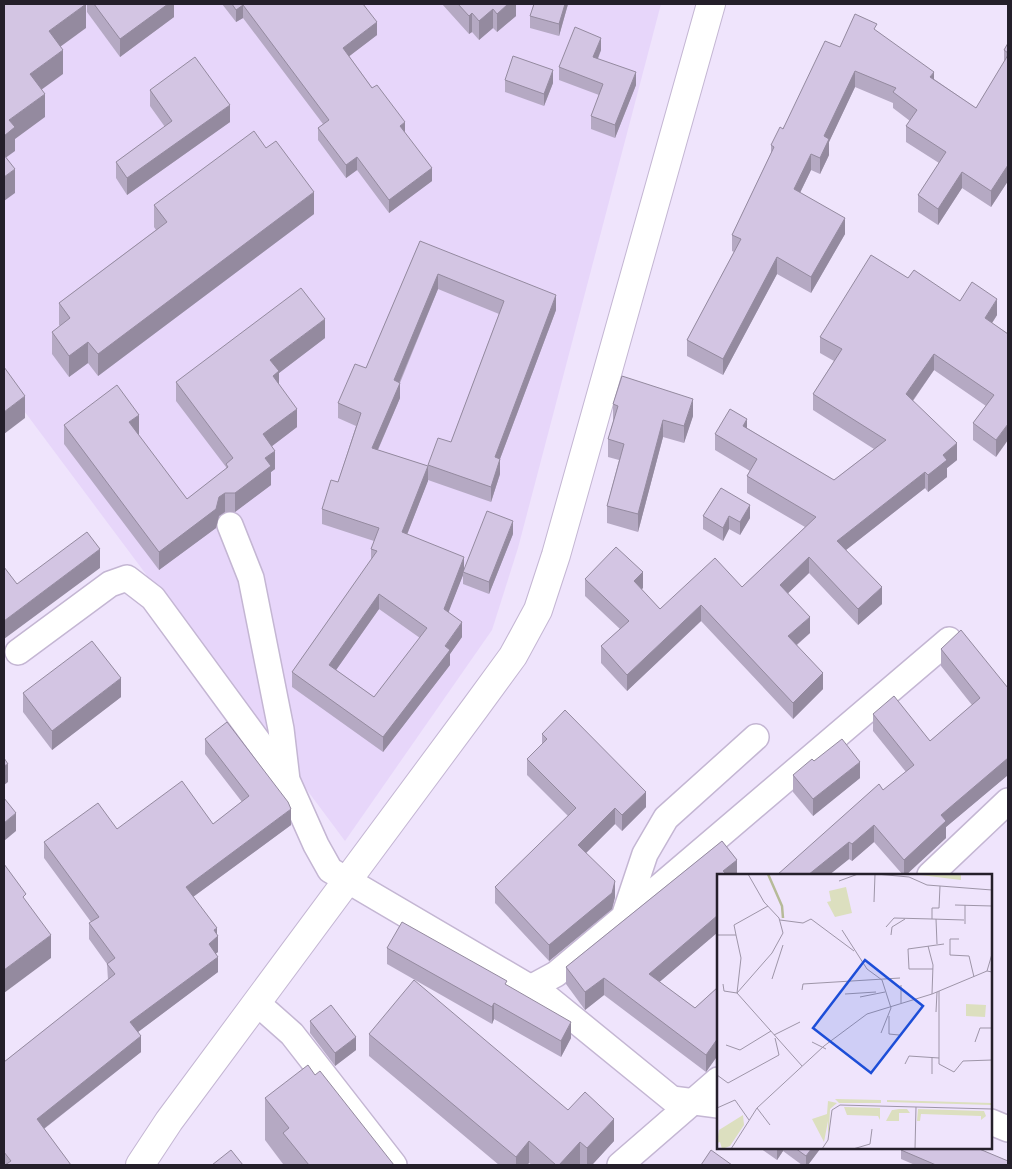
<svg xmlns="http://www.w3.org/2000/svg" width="1012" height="1169" viewBox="0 0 1012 1169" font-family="Jost,sans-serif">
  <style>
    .built { fill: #e7d6fa }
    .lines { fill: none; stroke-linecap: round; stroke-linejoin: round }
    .street-casing { stroke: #c4b6d3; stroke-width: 28 }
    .secondary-casing { stroke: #c4b6d3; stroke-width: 30 }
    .street { stroke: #fff; stroke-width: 25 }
    .secondary { stroke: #fff; stroke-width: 28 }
    .wall { fill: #b5a9c3; fill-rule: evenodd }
    .shaded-wall { fill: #948a9f }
    .building { fill: #d3c5e3; stroke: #948a9f; fill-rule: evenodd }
    .inset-river { fill: none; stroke: #b6ba98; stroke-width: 2.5 }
    .inset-road { fill: none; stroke: #9e95a8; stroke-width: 1 }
    .view { fill: #1d4ed8; fill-opacity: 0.15; stroke: #1d4ed8; stroke-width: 2.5 }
    .inset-edge { fill: none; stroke: #241f2a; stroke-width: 2.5 }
  </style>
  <rect width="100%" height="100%" fill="#efe4fc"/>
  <!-- built -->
  <path class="built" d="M25,4h636l-143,544 -26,82 -147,211 -341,-457v-364z"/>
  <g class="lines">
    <!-- street casing -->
    <g class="street-casing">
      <g id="street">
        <path d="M230,525l21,53 30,151 6,51 29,65 14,25 218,128 124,101 46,6"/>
        <path d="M18,652l92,-68 17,-6 26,20 132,180"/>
        <path d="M930,875l78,-74"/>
        <path d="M624,917l325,-277"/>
        <path d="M532,987l24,-13 68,-57 21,-63 21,-36 90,-81"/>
        <path d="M257,1003l35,31 102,131"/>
        <path d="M991,1122l17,7"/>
        <path d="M620,1165l98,-85"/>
      </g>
    </g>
    <!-- secondary casing -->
    <g class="secondary-casing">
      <path id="secondary" d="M140,1165l29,-44 306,-413 38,-52 25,-46 18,-55 155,-551"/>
    </g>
    <!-- street -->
    <use href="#street" class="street"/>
    <!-- secondary -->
    <use href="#secondary" class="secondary"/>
  </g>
  <!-- wall -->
  <g class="wall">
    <path d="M87,4h87v13l-54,40 -33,-45z"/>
    <path d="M222,4h141l14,31 -28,21 56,77 27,48 -43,32 -32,-43 -11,8 -28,-38v-12l5,-4 -80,-106 -7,4z"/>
    <path d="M442,4h74v12l-19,16 -4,-4 -14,12 -7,-8 -3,2z"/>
    <path d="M534,4h34l-9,32 -29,-8v-12z"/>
    <path d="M877,31l57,48 42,29 28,-45v-13l4,-7v138l-17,26 -29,-19 -24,37 -20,-13v-17l21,-32 -33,-21v-16l4,-5 -17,-13v-5l-38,-16 -26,55v13l-9,19 -9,-4 -11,23 45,41 -34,59 -34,-19 -54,101 -36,-19v-16l47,-88 -2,-1v-16l39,-82v-8l69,-98z"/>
    <path d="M601,50l-3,9 38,26 -21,53 -24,-9v-13l8,-21 -40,-15v-13z"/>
    <path d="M505,80l48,3 -9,23 -39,-14z"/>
    <path d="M150,90l80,32 -103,73 -11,-17v-16l49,-35 -15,-21z"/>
    <path d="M154,205l160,9 -216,162 -10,-13 -19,14 -17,-23v-22l8,-6 -1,-1v-22l97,-73 -2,-3z"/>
    <path d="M420,241l136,69 -56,149v15l-9,28 -63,-22 -21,55 57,34 49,-35 -24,60 -26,-10v-9l-15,37 14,25 -12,17v11l-67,87 -91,-65v-15l79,-112v-11l3,-8 -52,-17v-15l16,-27 18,-56 -18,-8v-15l28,-35zM438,289l61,25 -48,128 -23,23v1l-50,-16 22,-52v-15zM379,609l41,29 -46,59 -38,-27z"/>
    <path d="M908,278l52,23 37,14 -5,8 16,11 -12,123 -23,-17v-17l13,-17 -52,-36 -21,31 44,59 -10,8v9l-19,15 -3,-4 -79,62 36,54 -24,21 -49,-52 -21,20 22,40 -13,12 26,44 -30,30 -92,-98 -74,70 -26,-28v-17l19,-17 -35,-33v-17l58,9 -2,1 19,20 82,-22 63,-60 -58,-34v-17l3,-5 -35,-21v-16l32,-6 87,52 40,-31 -61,-39v-16l21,-33 -14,-8v-16z"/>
    <path d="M325,338l-46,35v11l18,43 -25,19 3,23 -4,3v13l-36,27h-10l-6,4 -3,12 -57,42 -95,-126v-19l75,9 -1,1 49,64 39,-30v-2l-50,-66v-19z"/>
    <path d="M613,404l80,12 -9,27 -21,-6 -25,95 -31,-9v-17l12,-46 -11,-3v-18l5,-17z"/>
    <path d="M721,488l29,30 -10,17 -11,-6 -6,12 -20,-12v-13z"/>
    <path d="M941,649l67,39v87l-62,52v11l-40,37h-3l-29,-33 -22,19 -3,-2 -20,16h-52l129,-103 -33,-41v-17l57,27 42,-36 -31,-39z"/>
    <path d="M23,693l98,4 -69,53 -29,-38z"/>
    <path d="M542,734l104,73 -24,24 -7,-7 -29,29 29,44 -3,12 -63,52 -54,-58v-16l73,-71 -41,-41v-16l15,-15z"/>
    <path d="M205,739l86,86 -98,72 24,37 1,18 -2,1 2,19 -80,60 3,20 -97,77 27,36h-67v-103l104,-82 -1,-16 -18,-25v-16l2,-1 -47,-64v-16l73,-13 96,-5 29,-22 -37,-48z"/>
    <path d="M814,761l46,17 -47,38 -20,-24v-17z"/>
    <path d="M722,841l15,19v15h-19v57l-59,50 36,26 23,-21v68l-12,17 -102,-77 -19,15 -19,-26v-17z"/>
    <path d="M387,948l120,37 64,53 -10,19 -67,-38 -2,5 -105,-60z"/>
    <path d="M310,1021l46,29 -21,16 -25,-33z"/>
    <path d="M369,1034l199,76 46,31 -22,24h-60l-3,-2 -2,2h-28l-130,-109z"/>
    <path d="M315,1075l79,90h-111v-1l-18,-24v-42z"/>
    <path d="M760,1148h60v1l-12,16h-6l-19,-14 -6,9z"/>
    <path d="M901,1150l107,15h-93l-14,-6z"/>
  </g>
  <!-- shaded-wall -->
  <g class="shaded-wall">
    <path d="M86,4v24l-37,27v-24z"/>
    <path d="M168,4h6v13l-54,40v-18z"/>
    <path d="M508,4h8v12l-19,16v-18z"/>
    <path d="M565,4h3l-9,32v-12z"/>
    <path d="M243,5v13l-7,4v-12z"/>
    <path d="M493,9v19l-14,12v-19z"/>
    <path d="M472,13v19l-3,2v-18z"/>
    <path d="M377,22v13l-34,26v-13z"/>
    <path d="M601,38v12l-8,20v-13z"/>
    <path d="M63,50v24l-33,24v-24z"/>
    <path d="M553,70v13l-9,23v-12z"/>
    <path d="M855,71v16l-26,55v13l-9,19v-16l4,-22z"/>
    <path d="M636,72v13l-21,53v-13z"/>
    <path d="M934,72v16l-4,-11z"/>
    <path d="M45,94v23l-30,22v12l-11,8v-23l5,-16z"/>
    <path d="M230,105v17l-103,73v-17z"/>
    <path d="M405,122v13l-5,-9z"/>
    <path d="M811,154v16l-17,35v-16z"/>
    <path d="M357,157v13l-11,8v-13z"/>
    <path d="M1008,165v16l-17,26v-16z"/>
    <path d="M432,168v13l-43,32v-13z"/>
    <path d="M15,169v24l-11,8v-24z"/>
    <path d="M962,172v16l-24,37v-16z"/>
    <path d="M314,192v22l-216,162v-22z"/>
    <path d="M845,218v16l-34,59v-16z"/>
    <path d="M777,257v17l-54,101v-16z"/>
    <path d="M438,274v15l-44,106v-15z"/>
    <path d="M556,295v15l-61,162v-15z"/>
    <path d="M997,299v16l-12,19v-16z"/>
    <path d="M325,319v19l-46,35v17l-6,5 -3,-35z"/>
    <path d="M88,342v21l-19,14v-21z"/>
    <path d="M934,354v16l-28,40v-16z"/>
    <path d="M400,383v15l-28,65v-15z"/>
    <path d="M25,396v22l-21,16v-22z"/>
    <path d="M693,399v17l-9,27v-17z"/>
    <path d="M297,409v18l-34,26v-19z"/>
    <path d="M139,415v19l-10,7v-19z"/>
    <path d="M747,419v17l-4,-10z"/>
    <path d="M663,420v17l-25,95v-18z"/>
    <path d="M1008,424v16l-12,17v-17z"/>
    <path d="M957,443v17l-10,8v9l-19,15v-17l15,-20z"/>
    <path d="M275,451v18l-4,3v13l-36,27v-19l30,-35z"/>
    <path d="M500,459v15l-9,28v-15z"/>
    <path d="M428,466v15l-26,66v-15z"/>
    <path d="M925,472v16l-88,69v-16z"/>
    <path d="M225,493v19l-6,4 -3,12 -57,42v-18l60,-55z"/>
    <path d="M750,505v13l-10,17v-13z"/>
    <path d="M729,516v13l-6,12v-13z"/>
    <path d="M513,521v13l-24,60v-12z"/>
    <path d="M100,549v19l-96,71v17v-35z"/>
    <path d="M464,557v15h-1v3l-19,49v-15z"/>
    <path d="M809,557v16l-29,28v-16z"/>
    <path d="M643,572v16l-9,9v-16z"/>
    <path d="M882,587v17l-24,21v-16z"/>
    <path d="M379,594v15l-50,71v-15z"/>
    <path d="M701,605v16l-74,70v-16z"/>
    <path d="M810,617v16l-22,19v-16z"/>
    <path d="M462,622v15l-12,17v11l-67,87v-15z"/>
    <path d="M823,673v16l-30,30v-16z"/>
    <path d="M121,678v19l-69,53v-19z"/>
    <path d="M1008,758v17l-62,52v11l-40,37h-2v-15l37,-45z"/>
    <path d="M860,762v16l-47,38v-17z"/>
    <path d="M8,764v18l-4,3v-19z"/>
    <path d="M646,792v15l-24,24v-16z"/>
    <path d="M615,808v16l-37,37v-16z"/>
    <path d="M291,809v16l-105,77v-15z"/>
    <path d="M16,813v18l-12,10v-18z"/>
    <path d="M874,825v17l-22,19v-17z"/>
    <path d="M849,842v17l-20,16h-21z"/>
    <path d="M737,860v15h-14v-4z"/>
    <path d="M615,881v16l-3,12 -63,52v-16z"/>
    <path d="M718,915v17l-69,59v-17z"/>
    <path d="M217,928v9l1,-1v16l-9,7v-15l5,-14z"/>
    <path d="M51,935v23l-47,35v-23z"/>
    <path d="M218,957v15l-88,66v-16z"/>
    <path d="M604,978v17l-19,15v-18z"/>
    <path d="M494,1003v16l-2,5v-17z"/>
    <path d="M571,1022v16l-10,19v-16z"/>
    <path d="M141,1036v16l-104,82v-15z"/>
    <path d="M356,1037v13l-21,16v-13z"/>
    <path d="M718,1038v17l-12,17v-17z"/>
    <path d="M614,1119v22l-22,24h-5v-17z"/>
    <path d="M529,1141v22l-2,2h-11v-8z"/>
    <path d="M580,1142v23h-21z"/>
    <path d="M777,1148h6v3l-6,9z"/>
    <path d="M812,1148h8v1l-12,16h-2v-9z"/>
  </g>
  <!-- building -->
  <g class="building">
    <path d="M6,4h80l-37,27 14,19 -33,24 15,20 -36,26 6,7 -11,9v-131z"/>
    <path d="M94,4h74l-48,35z"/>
    <path d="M232,4h131l14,18 -34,26 29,40 5,-3 28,37 -5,4 32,42 -43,32 -32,-43 -11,8 -28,-37 11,-8 -86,-115 -7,5z"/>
    <path d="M458,4h50l-11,10 -4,-5 -14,12 -7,-8 -3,3z"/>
    <path d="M534,4h31l-6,20 -29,-8z"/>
    <path d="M855,14l22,10 -3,5 60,43 -4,5 46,31 32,-53v110l-17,26 -29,-19 -24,37 -20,-14 28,-43 -40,-26 11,-16 -24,-18 3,-4 -41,-17 -31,65 5,3 -9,19 -9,-4 -17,35 51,29 -34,59 -34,-20 -54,102 -36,-19 54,-101 -9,-4 42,-88 -3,-2 9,-18 3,2 42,-88 15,6z"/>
    <path d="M575,27l26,11 -8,19 43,15 -21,53 -24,-9 12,-32 -44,-17z"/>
    <path d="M1008,43v10l-4,-3z"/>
    <path d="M513,56l40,14 -9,24 -39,-14z"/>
    <path d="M195,57l35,48 -103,73 -11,-16 56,-41 -22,-31z"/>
    <path d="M254,131l12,17 10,-7 38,51 -216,162 -10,-12 -19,14 -17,-24 18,-14 -11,-15 108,-81 -13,-17z"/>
    <path d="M4,155l11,14 -11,8z"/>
    <path d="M420,241l136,54 -61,162 5,2 -9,28 -63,-22 10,-27 13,4 53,-141 -66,-27 -44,106 6,3 -28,65 56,18 -26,66 62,25 -20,52 18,13 -17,24 5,4 -67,87 -91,-65 85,-121 -6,-2 8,-21 -57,-19 9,-29 7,2 23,-69 -23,-10 17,-39 11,4zM379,594l48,34 -53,69 -45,-32z"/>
    <path d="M871,255l37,23 6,-8 46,31 12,-19 25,17 -12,19 23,16v90l-12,16 -23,-17 21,-28 -60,-41 -28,40 51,49 -14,12 4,5 -19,15 -3,-3 -88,69 45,46 -24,22 -49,-52 -29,28 30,32 -22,19 35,37 -30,30 -92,-98 -74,70 -26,-29 28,-25 -44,-42 31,-32 27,25 -9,9 26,28 55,-51 27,29 74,-70 -69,-41 10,-17 -42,-25 15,-25 17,10 -4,7 91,54 52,-40 -73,-46 29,-45 -22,-12z"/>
    <path d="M301,288l24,31 -55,41 9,11 -6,5 24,33 -34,25 12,17 -10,7 6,8 -36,27h-10l-6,4 -3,12 -57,43 -95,-127 53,-40 22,30 -10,7 58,77 41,-32 -2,-3 7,-6 -57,-76z"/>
    <path d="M4,367l21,29 -21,16z"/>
    <path d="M622,376l71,23 -9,27 -21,-6 -25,94 -31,-8 17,-62 -16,-5 10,-33 -5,-2z"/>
    <path d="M721,488l29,17 -10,17 -11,-6 -6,12 -20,-12z"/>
    <path d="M487,511l26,10 -24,61 -26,-10z"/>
    <path d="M87,532l13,17 -96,72v-54l13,17z"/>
    <path d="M961,630l47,58v70l-67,57 5,6 -42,39 -30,-35 -22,19 -3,-2 -41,33h-31l102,-91 4,6 31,-25 -41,-51 21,-18 36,45 50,-43 -39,-49z"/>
    <path d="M92,641l29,37 -69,53 -29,-38z"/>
    <path d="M565,710l81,82 -24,23 -7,-7 -37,37 37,36 -3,12 -63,52 -54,-58 81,-79 -49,-49 20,-20 -5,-5z"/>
    <path d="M227,722l61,80 3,7 -105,78 31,41 -3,2 4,6 -9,8 9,13 -88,65 11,14 -104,83 34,46h-66l6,-4 -7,-9v-90l111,-88 -8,-10 8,-6 -26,-35 10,-6 -55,-75 54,-39 19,26 65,-48 31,43 36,-28 -44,-57z"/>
    <path d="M842,739l18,23 -47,37 -20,-24 19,-16 2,2z"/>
    <path d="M4,758l4,6 -4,2z"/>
    <path d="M4,798l12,15 -12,10z"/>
    <path d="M722,841l15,19 -14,11 4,4h-9v40l-69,59 46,34 23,-21v51l-12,17 -102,-77 -19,14 -19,-25z"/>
    <path d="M4,864l22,30 -3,3 28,38 -47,35z"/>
    <path d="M402,922l105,59 -2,3 66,38 -10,19 -67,-38 -2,4 -105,-59z"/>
    <path d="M414,980l154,130 17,-18 29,27 -27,29 -7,-6 -21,23h-3l-27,-24 -13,16 -147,-123z"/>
    <path d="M331,1005l25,32 -21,16 -25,-32z"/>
    <path d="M308,1065l7,10 5,-4 74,94h-85l-26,-32 6,-5 -24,-30z"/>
    <path d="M795,1148h17l-6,8z"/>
    <path d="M902,1148h75l31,13v4h-72l-35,-15z"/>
    <path d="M231,1150l12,15h-31z"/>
    <path d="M711,1150l21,15h-31z"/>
  </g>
  <!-- overview -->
  <g transform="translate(717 874)">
    <rect width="275" height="275" fill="#efe4fc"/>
    <path d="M195,0h49v6zM129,13l6,26 -17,4 -8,-15 4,-1 -2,-10zM249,130l20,1 -1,12 -19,-1zM118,225l46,1v3h-42zM170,226l105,3v2l-105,-3zM111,227l9,2 -7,6 -1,21 -1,5v-14l-4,21 -12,-23 15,-5zM127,233l36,1v12l-2,-4 -31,-1zM176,235h14l3,4h-11v8h-13l6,-11h7zM201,235l66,2 2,5 -5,4v-4l-60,-2 -1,7h-3zM26,241l1,10 -14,21 -8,3 -2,-7 -3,1 2,-13z" fill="#dcdfbf"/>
    <path class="inset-river" d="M51,0l14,32 1,12"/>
    <path class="inset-road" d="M31,0l16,28 15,16 4,15 -11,20 -35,40 65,73M159,0l33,3 18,8 65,5M122,7l19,-7M157,28l1,-28M238,31l37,1M248,31v19M215,45l32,1M219,45l1,25M63,46l23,3 8,-4 43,32M169,53l8,-9 38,1v-11h7l1,-22M125,56l25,39 15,11 9,28 -10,25M0,61h19l5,23 -4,35 -13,-2 -1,-7M19,61l-2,-10 34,-19M174,61l1,-8 13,-8M242,65h-9v16l19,1 5,21M211,72l5,19 -1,29M216,95h-24l-1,-20 36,-5M270,97l5,-17M55,105l11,-34M184,111v18M85,116l1,-6 97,-6M222,117v73l15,8 9,-11 29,-1M128,120l31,-2M143,123l25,-5M219,138l1,-20M172,142v18l10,1M57,161l26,-13M95,168l14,7M258,168l5,-14h12M9,171l14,5 31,-19M188,190l4,-8 30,2M215,200v-17M0,201l11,8 51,-28 -4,-17M123,231l152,4M0,234l18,-8 14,20M40,234l13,17M14,275l26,-41 67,-62 43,-32 65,-20 55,-23 5,1M105,275l6,-9 4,-30 8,-5M136,275l17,-5 2,-15M198,275l1,-42"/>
    <path class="view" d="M148,86l58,46 -52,67 -58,-45z"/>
    <rect width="275" height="275" class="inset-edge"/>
  </g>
  <!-- border -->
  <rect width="1012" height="1169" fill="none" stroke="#241f2a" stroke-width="10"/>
</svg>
